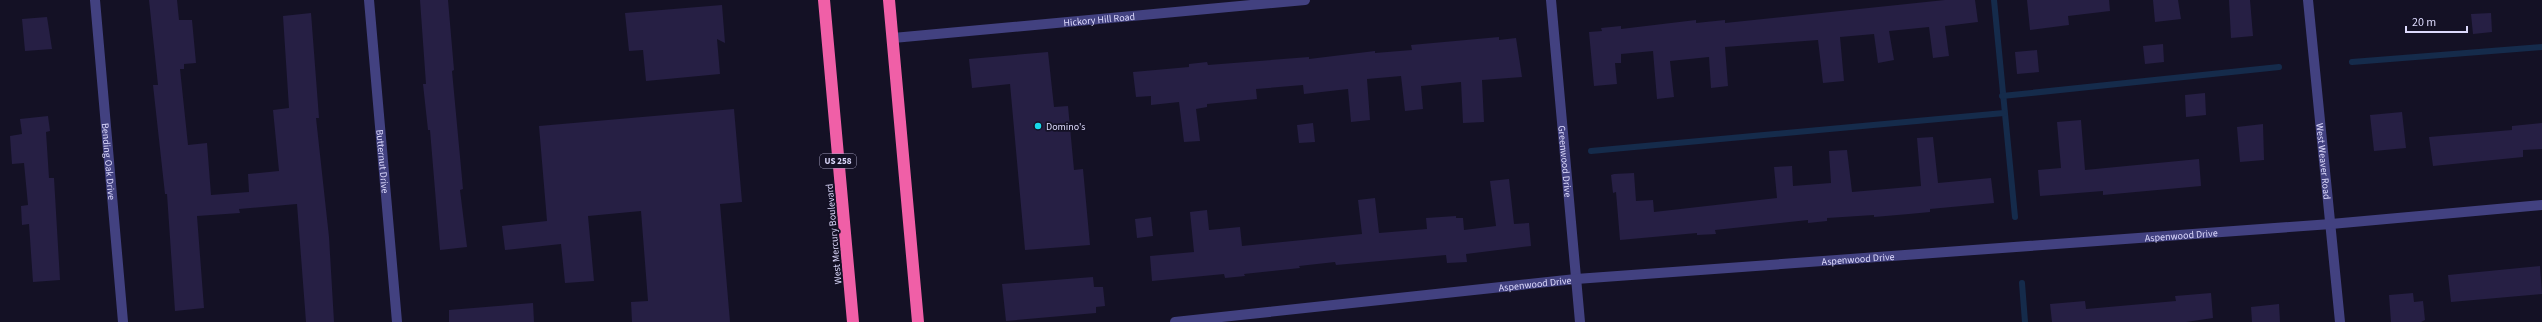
<svg xmlns="http://www.w3.org/2000/svg" width="2542" height="322" viewBox="0 0 2542 322" font-family="'Source Sans 3',sans-serif">
  <style>
    .lines { fill: none; stroke-linecap: round; stroke-linejoin: round }
    .stream { stroke: #152b4b; stroke-width: 6 }
    .building { fill: #261f44 }
    .minor { stroke: #424180; stroke-width: 10 }
    .highway { stroke: #f05fa7; stroke-width: 12 }
    .poi-dot { fill: #17d8ea; stroke: #141125; stroke-width: 1.5 }
    .labels { text-anchor: middle; stroke-width: 3.5; stroke-linejoin: round; paint-order: stroke }
    .shield { fill: #141125; stroke: #a09dbc; stroke-width: 1 }
    .shield-label { font-size: 9px; font-weight: bold; fill: #dcd9fc }
    .street-label { font-size: 10px; fill: #dcd9fc; stroke: #141125 }
    .poi-label { font-size: 10px; fill: #dcd9fc; stroke: #141125; text-anchor: start }
  </style>
  <rect width="100%" height="100%" fill="#141125"/>
  <g class="lines">
    <!-- stream -->
    <g class="stream">
      <path d="M1994,0l21,217"/>
      <path d="M2352,62l190,-15"/>
      <path d="M2002,96l277,-29"/>
      <path d="M1591,151l413,-38"/>
      <path d="M2022,283l3,39"/>
    </g>
  </g>
  <!-- building -->
  <g class="building">
    <path d="M149,0h28l2,20h13l4,43 -12,1v5h-4l8,76 19,-2 4,52 38,-3 -1,-18 31,-3 -6,-61 16,-2 -6,-92 28,-3 8,105h-3l13,119 5,85h-28l-9,-118 -58,5 1,4 -43,3 7,92 -29,3 -8,-117h-2l-12,-109h5z"/>
    <path d="M420,0h28l6,70 -2,1 11,118 -3,1 7,57 -27,3 -10,-120h-2l-5,-46h3z"/>
    <path d="M1945,0h30l3,22 -33,4 4,30 -16,2 -4,-31 -40,4 5,29 -16,3 -4,-29 -34,3 4,44 -21,2 -5,-43 -93,7 3,39 -17,2 -2,-31 -39,4 4,36 -17,2 -4,-48 -32,3v9h-6l2,21 -23,2 -5,-54 13,-1 -1,-3 20,-2v3l75,-9v3l29,-3v3z"/>
    <path d="M2027,0h82l1,11 -42,5 1,9 -39,5z"/>
    <path d="M2153,0h25l3,19 -26,3z"/>
    <path d="M2229,0h21l3,36 -22,2z"/>
    <path d="M722,5l3,38 -8,-4 3,35 -74,7 -3,-31 -14,1 -4,-38z"/>
    <path d="M2491,13l1,19 -19,2 -2,-20z"/>
    <path d="M47,17l5,32 -27,2 -3,-32z"/>
    <path d="M1499,37v3l17,-2 6,39 -40,3 2,42 -21,1 -2,-41 -40,4 2,23 -18,2 -4,-35 -34,3 3,41 -19,2 -3,-33 -44,5 -1,-9 -47,4 1,10 -50,5v3l-11,2 4,32 -16,1 -5,-40 -28,3v-9l-15,1 -3,-25 56,-5v-3l18,-2 1,3 101,-8v2l66,-8v2l37,-3 -1,-5z"/>
    <path d="M2163,44l1,18 -19,2 -2,-18z"/>
    <path d="M2037,50l2,22 -22,2 -2,-22z"/>
    <path d="M1048,52l6,55 14,-1 6,64 9,-1 7,76 -65,5 -15,-166 -38,4 -3,-29z"/>
    <path d="M2205,93l1,22 -20,2 -1,-22z"/>
    <path d="M734,109l8,93 -22,2 10,118h-98l-1,-20 17,-1 -7,-90 -53,5 6,65 -29,2 -4,-39 -56,6 -3,-24 45,-5 -8,-95z"/>
    <path d="M2402,112l4,36 -32,3 -4,-36z"/>
    <path d="M48,116l2,15 -4,1 3,46h5l6,102 -27,2 -4,-58 -7,1 -1,-19 7,-1 -4,-42 -12,1 -2,-28 12,-2 -2,-15z"/>
    <path d="M2081,120l4,50 114,-11 2,27 -98,9v-4l-63,5 -2,-26 23,-2 -4,-46z"/>
    <path d="M1313,123l2,19 -16,1 -2,-18z"/>
    <path d="M2542,123v26l-19,1v7l-90,9 -4,-29 83,-7v-4z"/>
    <path d="M2263,124l1,36 -24,2 -3,-35z"/>
    <path d="M1933,137l5,46 53,-5 3,25 -64,6v3l-21,2 -35,3v-2l-47,3v3l-19,2v-3l-37,4 -56,6 1,4 -19,1v-2l-77,7 -4,-48 -3,1 -2,-18 3,-1 20,-1 2,28 17,-1 1,12 123,-14 -3,-31 18,-1 1,20 38,-3 -2,-32 18,-1 5,42 69,-6 -4,-48z"/>
    <path d="M1509,179l5,45 15,-1 2,23 -65,8 1,8 -20,1 -1,-8 -110,10 -1,-3 -36,4 1,2 -56,6 1,2 -20,2 -1,-4 -72,7 -2,-25 44,-4 -4,-40 17,-2 2,20 31,-3 2,19 120,-12 -4,-34 17,-2 4,35 48,-4 -1,-11 30,-2v2h7l1,12 32,-4 -6,-45z"/>
    <path d="M1151,217l2,19 -16,2 -2,-19z"/>
    <path d="M2540,266l2,28 -91,8 -3,-27z"/>
    <path d="M1093,277l1,10h9l2,19 -9,1v6l-90,8 -4,-37z"/>
    <path d="M2211,293l2,25 -27,4h-134l-2,-18 35,-3 1,8 90,-8 -1,-5z"/>
    <path d="M2413,293l1,9 9,-1 2,19 -4,2h-30l-2,-27z"/>
    <path d="M533,303l1,19h-85v-12z"/>
    <path d="M2279,304l1,18h-28l-1,-15z"/>
  </g>
  <g class="lines">
    <!-- minor -->
    <g class="minor">
      <path id="s1" d="M95,0l28,322"/>
      <path id="s2" d="M369,0l28,322"/>
      <path id="s3" d="M1551,0l29,322"/>
      <path id="s4" d="M2308,0l32,322"/>
      <path id="s5" d="M893,38l412,-38"/>
      <path id="s6" d="M1175,322l401,-43 755,-55 211,-19"/>
    </g>
    <!-- highway -->
    <g class="highway">
      <path d="M824,0l29,322"/>
      <path d="M889,0l29,322"/>
    </g>
  </g>
  <!-- markers -->
  <circle class="poi-dot" cx="1038" cy="126" r="4"/>
  <g class="labels">
    <!-- shield labels -->
    <rect class="shield" x="820" y="154" width="36" height="14" rx="3"/>
    <g class="shield-label">
      <text x="838" y="164">US 258</text>
    </g>
    <!-- street labels -->
    <g class="street-label">
      <text dy="4" stroke="none"><textPath href="#s5" startOffset="207">Hickory Hill Road</textPath></text>
      <text dy="4" stroke="none"><textPath href="#s1" startOffset="162">Bending Oak Drive</textPath></text>
      <text dy="4" stroke="none"><textPath href="#s2" startOffset="162">Butternut Drive</textPath></text>
      <text dy="4" stroke="none"><textPath href="#s3" startOffset="162">Greenwood Drive</textPath></text>
      <text dy="4" stroke="none"><textPath href="#s4" startOffset="162">West Weaver Road</textPath></text>
      <text transform="translate(833 234) rotate(-95)" y="4">West Mercury Boulevard</text>
      <text dy="4" stroke="none"><textPath href="#s6" startOffset="1010">Aspenwood Drive</textPath></text>
      <text dy="4" stroke="none"><textPath href="#s6" startOffset="686">Aspenwood Drive</textPath></text>
      <text dy="4" stroke="none"><textPath href="#s6" startOffset="362">Aspenwood Drive</textPath></text>
    </g>
    <!-- poi labels -->
    <g class="poi-label">
      <text x="1046" y="130">Domino's</text>
    </g>
  </g>
  <!-- scale -->
  <path d="M2406 26v6h61v-6" fill="none" stroke="#dcd9fc" stroke-width="2"/>
  <text x="2412" y="26" font-size="12" fill="#dcd9fc" stroke="#141125" stroke-width="3" paint-order="stroke">20 m</text>
</svg>
